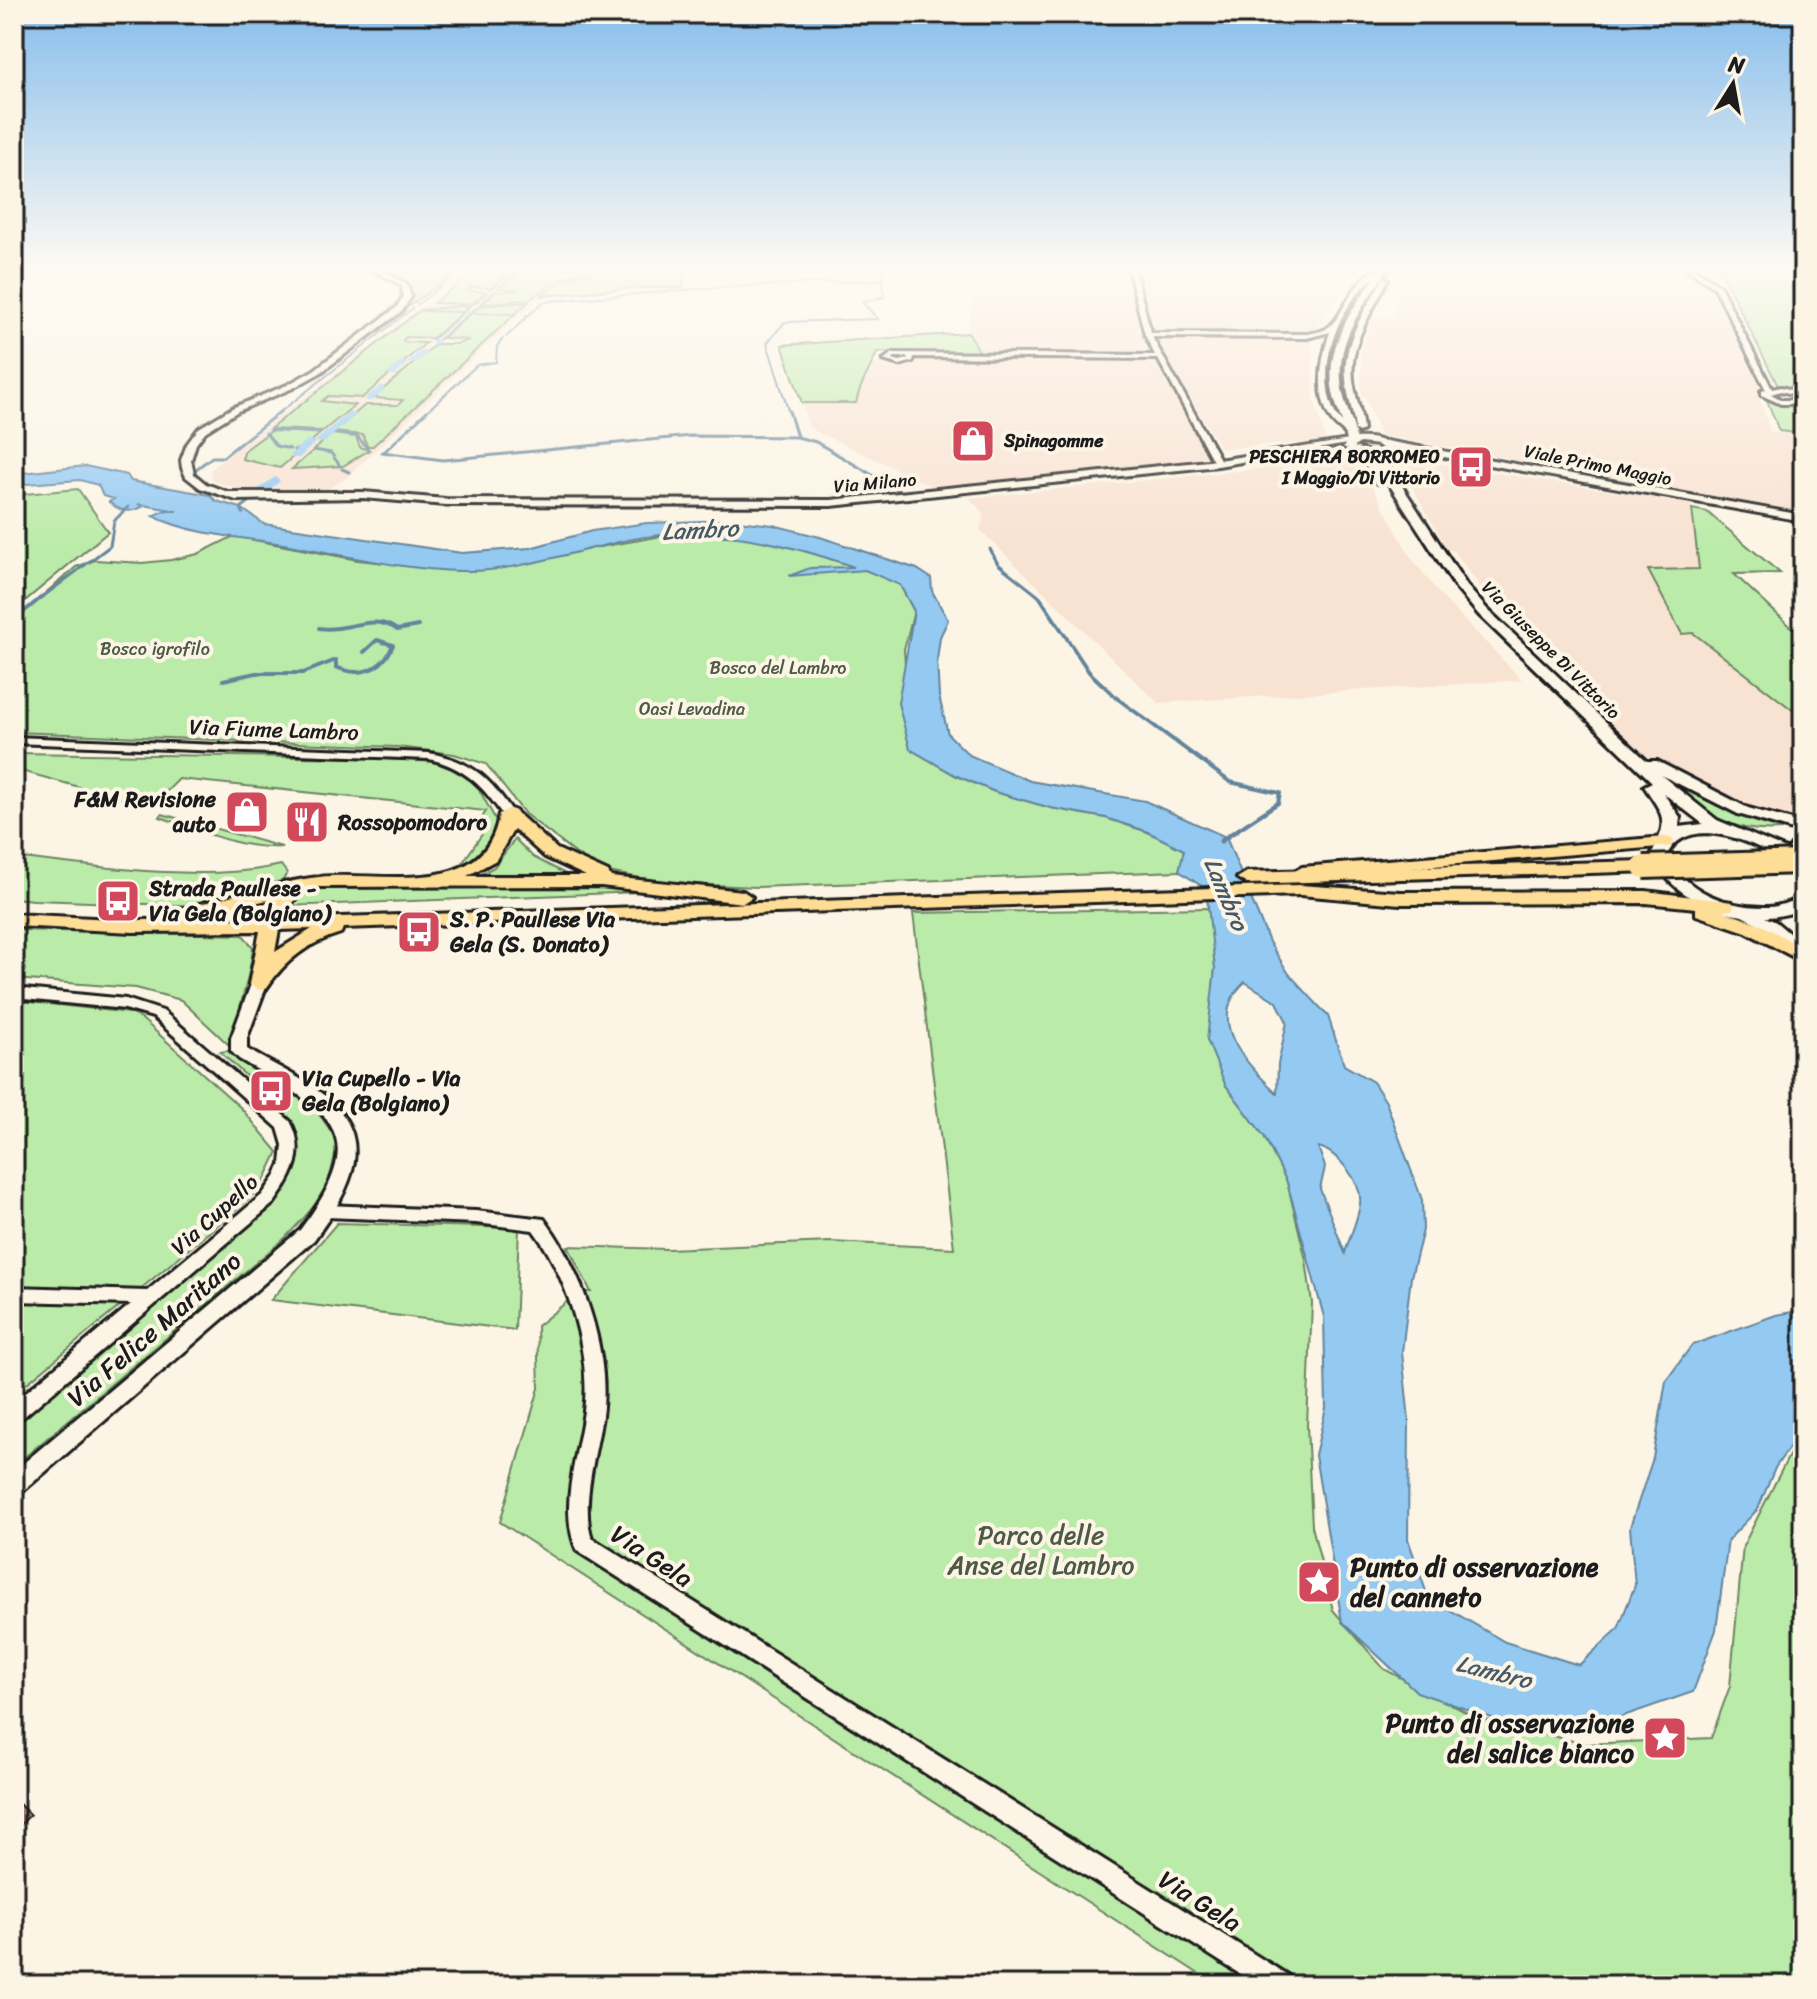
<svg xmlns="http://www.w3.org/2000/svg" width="1817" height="1999" viewBox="0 0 1817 1999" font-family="Sriracha,sans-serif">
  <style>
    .built { fill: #f8e2d2 }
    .green { fill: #bbeba9; stroke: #6c8462; stroke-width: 2 }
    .water { fill: #94caf2; stroke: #64849c; stroke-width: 2; fill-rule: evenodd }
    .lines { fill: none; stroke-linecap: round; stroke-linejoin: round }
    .stream-far3 { stroke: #64849c; stroke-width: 2 }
    .stream-far2 { stroke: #64849c; stroke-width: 3 }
    .stream-far1 { stroke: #64849c; stroke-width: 4 }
    .stream { stroke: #64849c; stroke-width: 5 }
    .canal { fill: #94caf2; fill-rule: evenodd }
    .minor-casing { stroke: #1c1c1c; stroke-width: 6 }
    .tertiary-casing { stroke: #1c1c1c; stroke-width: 6 }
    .secondary-casing { stroke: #1c1c1c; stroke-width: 6 }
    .primary-casing { stroke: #1c1c1c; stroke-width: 6 }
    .trunk-casing { stroke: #1c1c1c; stroke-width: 6 }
    .minor { fill: #fcf5e5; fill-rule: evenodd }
    .tertiary { fill: #fcf5e5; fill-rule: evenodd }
    .secondary { fill: #fcf5e5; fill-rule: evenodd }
    .primary { fill: #fedd96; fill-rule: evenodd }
    .trunk { fill: #fedd96; fill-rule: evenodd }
    .trunk-bridge-casing { stroke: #1c1c1c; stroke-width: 28; stroke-linecap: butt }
    .trunk-bridge { stroke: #fedd96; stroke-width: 22 }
    .shaded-wall { fill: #a67f73; stroke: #1c1c1c; stroke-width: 2 }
    .labels { text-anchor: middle; stroke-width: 8; stroke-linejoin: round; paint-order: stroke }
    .far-poi-label { font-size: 18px; font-weight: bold; fill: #1c1c1c; stroke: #fcf5e5; text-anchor: start }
    .far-street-label { font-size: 18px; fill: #1c1c1c; stroke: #fcf5e5 }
    .far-park-label { font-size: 18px; fill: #4c5a46; stroke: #fcf5e5 }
    .street-label { font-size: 22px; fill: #1c1c1c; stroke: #fcf5e5 }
    .poi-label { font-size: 22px; font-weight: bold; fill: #1c1c1c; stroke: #fcf5e5; text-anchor: start }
    .water-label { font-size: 24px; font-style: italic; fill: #465967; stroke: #fcf5e5 }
    .near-street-label { font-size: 26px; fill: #1c1c1c; stroke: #fcf5e5 }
    .near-park-label { font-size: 26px; fill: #4c5a46; stroke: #fcf5e5 }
    .near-poi-label { font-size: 26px; font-weight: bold; fill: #1c1c1c; stroke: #fcf5e5; text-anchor: start }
  </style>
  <rect width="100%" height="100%" fill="#fcf5e5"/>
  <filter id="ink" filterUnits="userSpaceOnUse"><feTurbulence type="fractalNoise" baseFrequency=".0125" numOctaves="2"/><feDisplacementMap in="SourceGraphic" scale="16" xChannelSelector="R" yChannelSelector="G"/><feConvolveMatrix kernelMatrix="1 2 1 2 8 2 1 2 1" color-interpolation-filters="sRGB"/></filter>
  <g filter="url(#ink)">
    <!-- built -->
    <g class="built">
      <path d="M472,268h214l-3,20h-49l-93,8 -195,182 -16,10 -15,4h-66l-36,-11 -3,-10 7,-7z"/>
      <path d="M978,268h153l14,59 68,127 -21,9 -254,26 -129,-61 -7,-25h53l6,-25 11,-12 19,-10 90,-1 -14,-25z"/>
      <path d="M1135,268h237l-16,20h-6l-11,10 -27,34 2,68 12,41 -105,8 -69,-115z"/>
      <path d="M1422,268h250l13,1 13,8 12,10 51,101 -4,5 14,39 32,4v76l-423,-77 -15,-38 -4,-1v-47l12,-33 18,2 11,-25z"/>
      <path d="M1404,458l287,46 8,66 -51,1 45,62 110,85v104l-46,-9 -105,-50 -162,-164 -37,-49h-5l-51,-89z"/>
      <path d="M1345,460l16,6 49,90 30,39 82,85 -364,23 -178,-173 4,-16 -15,-16z"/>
    </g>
    <!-- green -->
    <g class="green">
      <path d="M376,268h86l-54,39 -4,-1 5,-7v-12l-9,-9z"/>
      <path d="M478,268h37l-24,20 -21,-1 -3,3 19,2 -14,12 -38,-1z"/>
      <path d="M524,268h58l2,2 -32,13 -21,16 -50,5 14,-12 24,-2 -19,-2z"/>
      <path d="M604,268h82l-3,20h-49l-94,8 24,-16z"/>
      <path d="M1719,268h68l16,24v100l-25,-6z"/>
      <path d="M528,302l-155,144h-6l-4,-11 -29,-3 31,-27h33l5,-5 -30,-2 63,-54h21l12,-4 -26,-2 37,-32z"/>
      <path d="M471,305l-38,33 -27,-1 -3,3 2,2 21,1 -64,55 -34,-2 -6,5 33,4 -32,26 -53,-2 150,-119z"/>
      <path d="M969,333l11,20 -103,-1c-7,19 -17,30 -21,51h-54l-20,-58z"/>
      <path d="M1767,400l36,4v30l-24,-3z"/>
      <path d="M271,431l50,2 -41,35 -38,-9 3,-9z"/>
      <path d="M332,434l24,3 4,10 9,3 -26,16 -51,3z"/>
      <path d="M78,489l30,43 -94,78v-115z"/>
      <path d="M1692,509l15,3 73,61 -46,1 69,64v80l-110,-85 -11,1 -34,-64 51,-1z"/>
      <path d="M674,534l77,3 43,9 86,29 20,10 14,26 -10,38 6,100 45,26 40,17 56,16 55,10 42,14 36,18 -5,21 -422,16 -89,-4 -71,-13 -72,-56 -39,-50 -32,-10 -56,-7 -384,-15v-112l62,-53 19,-7 47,3 29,-3 27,-6 36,-18 124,24 103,11z"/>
      <path d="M14,753l351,5 74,4 36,20 23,42v10l-15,22 -24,12 28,-41 -9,-2 8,-14 -307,-32 -28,28 -137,-38z"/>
      <path d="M1665,780l74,36 43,14c-53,4 -78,-18 -117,-50z"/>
      <path d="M162,814l120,33c-40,3 -85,-18 -122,-30z"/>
      <path d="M515,839l18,18 42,22 -107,2 26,-14z"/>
      <path d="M14,857c79,9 190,26 267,8l6,8 -8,14 -77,19 -168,-6 -20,-2z"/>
      <path d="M583,886l58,6 -354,14 10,-10 26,-8z"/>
      <path d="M1210,908l5,60 -2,23 12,93 39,52 23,46 19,78 6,43 -5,123 5,100 21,84 51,59 91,48 110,27 126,-6 19,-52 13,-140 60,-118v557h-587l-716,-463 39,-134 -2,-62 42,-34h12l-23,-46 100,3 163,-7 123,6 -41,-335z"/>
      <path d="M14,930l229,5 10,12c-3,33 -16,66 -23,99l-49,-46 -45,-12 -122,-9z"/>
      <path d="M14,1000l116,13 12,6 99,89 37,44 -13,27 -15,19 -236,196z"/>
      <path d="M234,1050l81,58 22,32c-6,52 -19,63 -54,100l-269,226v-53l241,-192c82,-80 30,-108 -35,-169z"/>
      <path d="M337,1223l182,5 -4,102 -244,-30z"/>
    </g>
    <!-- water -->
    <path class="water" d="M85,466l42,9 4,6 79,14 6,6 25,7 23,16 198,29 68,-5 62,-17 55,-8 82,-3 44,5 47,12 97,32 14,9 1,13 16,29 -8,17 -3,23 2,36 9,38 21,21 61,26 115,20 81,36 43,105 20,32 39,42 16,49 29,17 13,20 36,98 1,30 -12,47 -9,75 7,68 -1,119 20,58 77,45 74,23 39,-36 17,-44 -5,-58 23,-69 13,-77 26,-36 84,-30 27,-5v117l-28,41 -17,41 -30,31 -12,90 -23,62 -90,31 -88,3 -98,-34 -75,-70 -27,-167 11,-47 -2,-91 -37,-135 -23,-46 -39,-52 -18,-44 8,-72 -9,-79 -27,-18 5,-21 -36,-18 -42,-14 -55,-10 -56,-16 -40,-17 -45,-26 -12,-46 16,-92 -14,-26 -35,-15 -76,6 21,-8 44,-1c-74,-26 -147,-43 -226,-27 -49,10 -117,33 -166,31 -57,-1 -113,-15 -168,-25 -47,-9 -98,-9 -141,-30l10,-5h14l-39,-7 4,3c-12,6 -22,5 -33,-5l5,-3 -11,-3 -5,-11 -18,-5 -66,5v-11zM1245,982l32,20 10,20 -9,42 -1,29c-30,-28 -74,-72 -32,-111zM1318,1147c19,4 45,36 42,57 -2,16 -11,34 -15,49l-25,-64 5,-22z"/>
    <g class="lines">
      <!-- stream-far3 -->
      <g class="stream-far3">
        <path d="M491,289l25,-21"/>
        <path d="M497,289l25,-21"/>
        <path d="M474,304l13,-12"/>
        <path d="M480,304l14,-12"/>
        <path d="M417,305l47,-37"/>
        <path d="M420,311l41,1"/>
        <path d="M474,313l40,1"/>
        <path d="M529,315l13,-12 9,-2 160,-13 171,-8"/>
        <path d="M506,337l23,-22h-4"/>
        <path d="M432,340l36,-31"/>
        <path d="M438,340l36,-31"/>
        <path d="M279,413l134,-105"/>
        <path d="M425,413l52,-48 19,-3 1,-16 6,-7"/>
        <path d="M789,413l-22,-70 18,-21 93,-3 -16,-17 22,-5 -2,-29"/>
      </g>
      <!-- stream-far2 -->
      <g class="stream-far2">
        <path d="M789,411l8,26"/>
        <path d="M270,430l50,3"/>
        <path d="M266,433l10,13 14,3"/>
        <path d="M333,433l24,3 11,13"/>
        <path d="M294,450h6"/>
        <path d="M314,450l17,3 9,13"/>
        <path d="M382,452l61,8 248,-24 106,1 19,5 89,52"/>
        <path d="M384,452l43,-41"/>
        <path d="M342,469l7,3"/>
        <path d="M195,470l17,-13h11l58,-46"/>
        <path d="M243,513l-2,-5 8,-6"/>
        <path d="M990,549l8,15 43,34"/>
        <path d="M41,598l69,-52 4,-25 14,-14"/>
      </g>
      <!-- stream-far1 -->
      <g class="stream-far1">
        <path d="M1039,596l50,76 29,27 112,83 50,11 -2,10 -44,29"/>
        <path d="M14,620l29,-24"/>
        <path d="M319,628c27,5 54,-16 78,2l21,-4"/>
        <path d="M336,663v4c24,11 47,3 57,-22l-16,-5 -13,12"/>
        <path d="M223,680l33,-7h47l33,-13"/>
      </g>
      <!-- stream -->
      <path class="stream" d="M1221,841l16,-11"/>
      <!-- canal -->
      <g class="canal">
        <path d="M437,338l3,5 -8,1v-4z"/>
        <path d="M421,350l7,2 -13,12 -7,-1 -13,13h-6v-4l12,-11 7,1z"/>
        <path d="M382,385l3,5 -13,11h-6v-4z"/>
        <path d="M349,412l8,2 -33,29 -8,-1 -17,16h-8v-4l16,-14 8,1z"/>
        <path d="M275,477l5,3 -1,2 -17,14h-8v-4z"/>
      </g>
      <!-- minor casing -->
      <g class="minor-casing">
        <g id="minor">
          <path d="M1128,268h6l17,65 156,1c6,-1 13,-2 19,-5 20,-12 28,-61 61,-61 -11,9 -23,16 -32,29 -24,30 -38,82 -19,118 4,7 12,12 18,17v4h-6c-6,-6 -14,-11 -18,-18 -15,-26 -9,-59 0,-86l-23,6 -155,-1 70,126 -4,2 -4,-2 -56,-104 -244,-2 -1,4 -13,4 -17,-5 10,-7 262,2 -10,-20zM895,357h13v2l-8,2 -8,-2z"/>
          <path d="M1686,268h7l27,18 52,103 9,-2 22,6v4l-22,-6 -10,3 11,6h21v4h-22l-20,-9v-4l5,-1 -51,-102z"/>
          <path d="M1383,278l5,1c-15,33 -39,62 -35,101 2,17 9,33 10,50l-4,2 -4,-2c-1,-17 -8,-34 -9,-51 -4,-38 20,-69 37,-101z"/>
          <path d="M14,737l415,16c43,8 61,25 85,61l-2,3h-8c-20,-30 -39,-50 -75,-58l-415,-16z"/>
          <path d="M1741,906l35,16 27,23v11l-5,-1 -32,-27 -30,-15 -2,-3 2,-3z"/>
          <path d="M14,988l112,11 37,12 127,110c17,31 3,56 -16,82l-253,216 -7,2v-19l117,-98 -117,-3v-14l133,4 115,-96 13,-18 6,-13 2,-19 -5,-17 -125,-111 -28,-8 -111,-11z"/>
          <path d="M326,1205l150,6 68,8c38,50 67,134 58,197 -5,34 -22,89 -10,122l697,438 3,9h-35l-680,-434c-19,-44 1,-95 7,-140 8,-57 -17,-136 -51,-181l-57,-7 -150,-6 -6,-2 -2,-4 2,-4z"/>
        </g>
      </g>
      <!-- tertiary casing -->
      <g class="tertiary-casing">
        <g id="tertiary">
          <path d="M370,268h8l29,16 4,13 -9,14 -82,62 -27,15 -55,23 -33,21 -9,12 -5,16 3,14 12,10 22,8h135l83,7 385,1 387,-40 131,-20 4,3 -135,23 -387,40 -385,-1 -83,-7 -127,2 -36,-12 -14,-11 -4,-9 -1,-8 6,-16 12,-16 33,-20 55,-23 27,-15 82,-62 7,-11 -1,-11z"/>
          <path d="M1386,441l417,74v6l-420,-75 -1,-2z"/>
          <path d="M259,979l8,5 -20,54v11c23,14 48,25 70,41 65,46 34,99 -3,150l-292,252 -8,3v-24l286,-241c77,-102 26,-119 -61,-171l-8,-8v-13l20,-54z"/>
        </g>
      </g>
      <!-- secondary casing -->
      <g class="secondary-casing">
        <path id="secondary" d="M1381,268h8c-26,38 -55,72 -47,121 3,17 11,32 14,49 17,-1 29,1 40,13l-6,4 -3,8 80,123 20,23 160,152h10l91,47 55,15v10l-65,-19 -77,-39 56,45 71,30 9,-11 6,-2v35c-12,-4 -22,-14 -33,-19 -30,-16 -84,-36 -103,2 17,36 61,53 100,52 13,0 24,-6 36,-9v11c-53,22 -127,-2 -152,-54 18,-35 14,-37 -7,-69l8,-4 -173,-167 -23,-27 -69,-107 -9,2 -21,-29 -14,-6 4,-7c-3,-19 -13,-36 -15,-55 -5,-48 24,-81 49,-118zM1360,443l18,2 6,5 -11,3 -19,-6zM1370,458h9l-2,5 8,15zM1663,793l4,3 36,28 -24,3 1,-10z"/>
      </g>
      <!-- primary casing -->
      <g class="primary-casing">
        <g id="primary">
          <path d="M508,809l6,1 43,39 51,23 3,5 132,14 9,6 -9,6 -142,-17 -282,1 -19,5 -19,27 1019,-34 100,7 246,-1 86,11 2,4 -2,4 -10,1 38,13 43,24v14l-57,-30 -50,-17v-7l-50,-5 -246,1 -100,-9 -957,33 -2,5c-33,10 -56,27 -75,56l-7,1 -10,-6 11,-53 -127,1 -119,-6v-12l119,6 129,-1 14,-21 -93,22 -9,-6 2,-4c44,-11 99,-28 143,-33 60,-7 168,24 180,-63zM514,829l31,28 41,19h-119l29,-16zM312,929l-37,23 4,-22z"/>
          <path d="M1665,837l6,1 3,4 -3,4 -369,31 -9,-5 9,-5z"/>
        </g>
      </g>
      <!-- trunk casing -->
      <g class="trunk-casing">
        <path id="trunk" d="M1644,861l10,6 -3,4 -404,13 -10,-6 10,-6z"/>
      </g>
      <!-- minor -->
      <use href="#minor" class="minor"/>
      <!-- tertiary -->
      <use href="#tertiary" class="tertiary"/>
      <!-- secondary -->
      <use href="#secondary" class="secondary"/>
      <!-- primary -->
      <use href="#primary" class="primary"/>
      <!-- trunk -->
      <use href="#trunk" class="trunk"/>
      <!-- trunk-bridge casing -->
      <g class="trunk-bridge-casing">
        <path id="trunk-bridge" d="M1644,867l159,-5"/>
      </g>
      <!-- trunk-bridge -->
      <use href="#trunk-bridge" class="trunk-bridge"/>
    </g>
    <!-- shaded-wall -->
    <path class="shaded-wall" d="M14,1799l16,16 -16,16z"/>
  </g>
  <!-- sky -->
  <linearGradient id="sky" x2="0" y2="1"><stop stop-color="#86bdec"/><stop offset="0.49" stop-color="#fefaf3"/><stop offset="1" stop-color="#fefaf3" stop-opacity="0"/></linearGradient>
  <rect width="1817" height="548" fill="url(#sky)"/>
  <!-- icons -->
  <defs>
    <g id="shop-square" transform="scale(2.3)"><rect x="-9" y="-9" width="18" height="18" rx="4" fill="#d1495b" stroke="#fcf5e5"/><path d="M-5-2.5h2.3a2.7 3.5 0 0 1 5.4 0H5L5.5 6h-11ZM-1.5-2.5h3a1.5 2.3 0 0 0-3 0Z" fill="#fff"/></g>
    <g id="bus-square" transform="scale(2.3)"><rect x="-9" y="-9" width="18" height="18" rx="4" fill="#d1495b" stroke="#fcf5e5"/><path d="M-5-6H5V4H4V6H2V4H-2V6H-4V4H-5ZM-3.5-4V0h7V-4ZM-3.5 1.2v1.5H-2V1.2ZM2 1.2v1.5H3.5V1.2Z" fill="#fff"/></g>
    <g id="restaurant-square" transform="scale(2.3)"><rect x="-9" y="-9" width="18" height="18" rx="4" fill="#d1495b" stroke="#fcf5e5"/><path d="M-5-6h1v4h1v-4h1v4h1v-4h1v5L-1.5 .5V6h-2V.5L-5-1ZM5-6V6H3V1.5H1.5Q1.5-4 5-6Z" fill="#fff"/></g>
    <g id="sight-square" transform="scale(2.3)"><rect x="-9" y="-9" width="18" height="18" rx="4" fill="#d1495b" stroke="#fcf5e5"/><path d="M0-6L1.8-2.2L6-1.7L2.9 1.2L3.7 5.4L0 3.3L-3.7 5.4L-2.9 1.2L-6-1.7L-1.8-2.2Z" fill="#fff"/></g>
  </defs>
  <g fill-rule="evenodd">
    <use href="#shop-square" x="973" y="441"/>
    <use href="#bus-square" x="1471" y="467"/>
    <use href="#shop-square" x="247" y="812"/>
    <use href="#restaurant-square" x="307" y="822"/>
    <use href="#bus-square" x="118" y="901"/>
    <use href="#bus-square" x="419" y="932"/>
    <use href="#bus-square" x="271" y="1091"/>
    <use href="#sight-square" x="1319" y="1582"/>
    <use href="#sight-square" x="1665" y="1738"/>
  </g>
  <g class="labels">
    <!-- far-poi labels -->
    <g class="far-poi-label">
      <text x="1004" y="447">Spinagomme</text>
      <text x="1440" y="463" text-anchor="end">PESCHIERA BORROMEO<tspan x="1440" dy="21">I Maggio/Di Vittorio</tspan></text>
    </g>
    <!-- far-street labels -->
    <g class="far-street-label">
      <text transform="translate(1598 465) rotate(11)" y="6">Viale Primo Maggio</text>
      <text transform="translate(875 483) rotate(-5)" y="6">Via Milano</text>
      <text transform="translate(1551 650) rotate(45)" y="6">Via Giuseppe Di Vittorio</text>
    </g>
    <!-- far-park labels -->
    <g class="far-park-label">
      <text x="155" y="655">Bosco igrofilo</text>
      <text x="778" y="674">Bosco del Lambro</text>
      <text x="692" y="715">Oasi Levadina</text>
    </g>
    <!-- street labels -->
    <g class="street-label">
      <text transform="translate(274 729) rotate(2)" y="8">Via Fiume Lambro</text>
      <text transform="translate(214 1214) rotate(-42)" y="8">Via Cupello</text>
    </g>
    <!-- poi labels -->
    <g class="poi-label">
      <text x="216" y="807" text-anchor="end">F&amp;M Revisione<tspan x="216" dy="25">auto</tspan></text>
      <text x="338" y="830">Rossopomodoro</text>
      <text x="149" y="896">Strada Paullese -<tspan x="149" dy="25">Via Gela (Bolgiano)</tspan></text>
      <text x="450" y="927">S. P. Paullese Via<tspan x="450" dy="25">Gela (S. Donato)</tspan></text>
      <text x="302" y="1086">Via Cupello - Via<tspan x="302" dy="25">Gela (Bolgiano)</tspan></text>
    </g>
    <!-- water labels -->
    <g class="water-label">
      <text transform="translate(700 530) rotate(-3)" y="8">Lambro</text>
      <text transform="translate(1226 894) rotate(67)" y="8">Lambro</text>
      <text transform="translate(1494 1672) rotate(14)" y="8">Lambro</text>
    </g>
    <!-- near-street labels -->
    <g class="near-street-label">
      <text transform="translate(154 1329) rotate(-41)" y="9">Via Felice Maritano</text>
      <text transform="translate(652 1556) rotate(33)" y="9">Via Gela</text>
      <text transform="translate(1200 1901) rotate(32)" y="9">Via Gela</text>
    </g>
    <!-- near-park labels -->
    <g class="near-park-label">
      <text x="1041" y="1544">Parco delle<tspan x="1041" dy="30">Anse del Lambro</tspan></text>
    </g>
    <!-- near-poi labels -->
    <g class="near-poi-label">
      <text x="1350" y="1576">Punto di osservazione<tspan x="1350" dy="30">del canneto</tspan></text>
      <text x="1634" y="1732" text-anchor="end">Punto di osservazione<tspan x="1634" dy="30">del salice bianco</tspan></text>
    </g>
  </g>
  <!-- margin -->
  <rect width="1817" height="1999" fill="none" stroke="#fcf5e5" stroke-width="48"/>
  <rect x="24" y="24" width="1769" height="1951" fill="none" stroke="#1c1c1c" stroke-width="3" filter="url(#ink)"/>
  <!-- north arrow -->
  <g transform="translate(1733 84) rotate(11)" stroke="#fcf5e5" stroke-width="6" paint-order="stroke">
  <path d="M0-6L14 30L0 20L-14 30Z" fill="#1c1c1c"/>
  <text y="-12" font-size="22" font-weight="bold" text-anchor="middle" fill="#1c1c1c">N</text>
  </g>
</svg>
